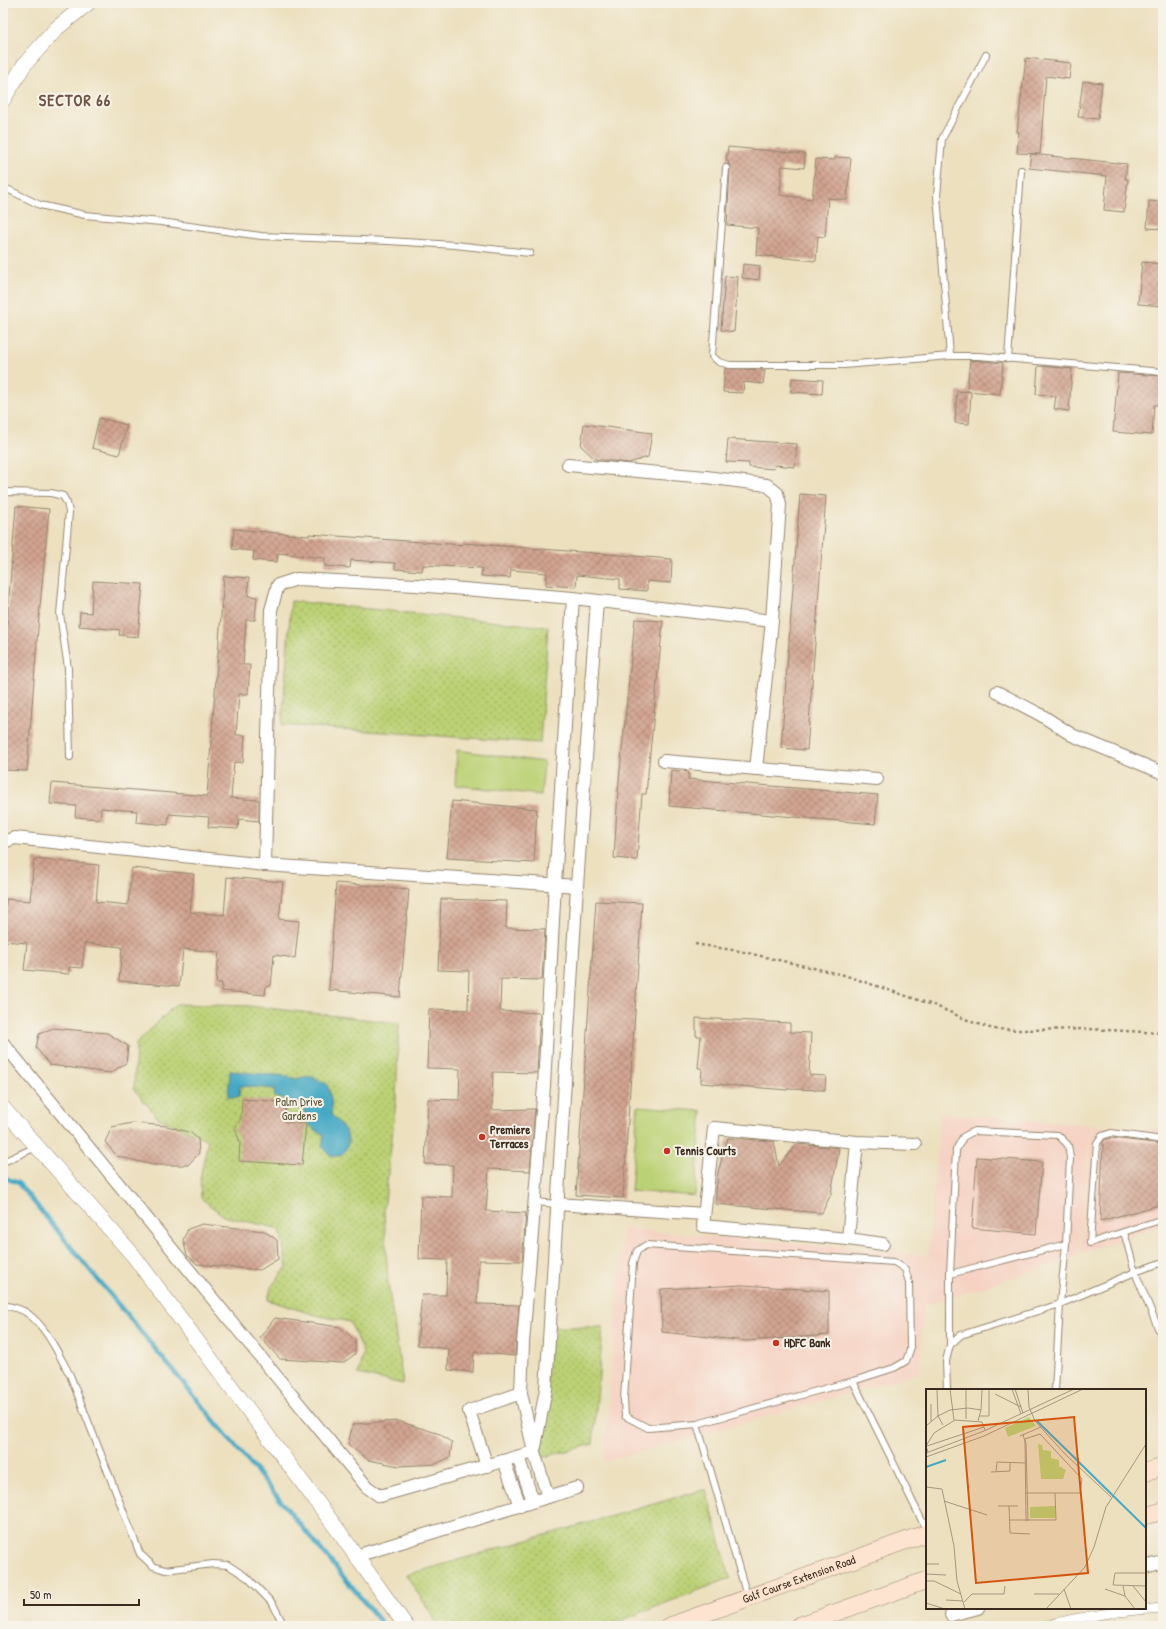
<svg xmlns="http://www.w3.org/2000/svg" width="1166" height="1629" viewBox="0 0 1166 1629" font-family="'Patrick Hand',sans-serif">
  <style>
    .built { fill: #f6d2c3 }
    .green { fill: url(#green-dots); stroke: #7b7e4a }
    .pitch { fill: #bbd175; stroke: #7b7e4a }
    .water { fill: #45a9c5; stroke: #406a72 }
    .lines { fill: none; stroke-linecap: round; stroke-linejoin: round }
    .stream { stroke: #45a9c5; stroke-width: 4.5 }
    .building { fill: url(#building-cross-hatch) }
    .service-casing { stroke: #94856e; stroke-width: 8 }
    .pedestrian-casing { stroke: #94856e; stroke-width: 10 }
    .minor-casing { stroke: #94856e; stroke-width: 14 }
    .tertiary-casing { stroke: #94856e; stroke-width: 16 }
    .secondary-casing { stroke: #94856e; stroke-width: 18 }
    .path { stroke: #94856e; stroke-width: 2.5; stroke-dasharray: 3 3; stroke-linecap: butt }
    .service { stroke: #fff; stroke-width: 6 }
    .pedestrian { stroke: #fff; stroke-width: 9 }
    .minor { stroke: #fff; stroke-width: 12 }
    .tertiary { stroke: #fff; stroke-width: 15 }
    .secondary { stroke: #fde4d0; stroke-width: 17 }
    .poi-dot { fill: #c8321e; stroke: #f7f3e8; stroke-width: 1.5 }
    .labels { text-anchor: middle; stroke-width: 4; stroke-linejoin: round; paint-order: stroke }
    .park-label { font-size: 12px; fill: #5b5434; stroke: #f7f3e8 }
    .poi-label { font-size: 12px; font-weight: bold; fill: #3b2a1e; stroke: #f7f3e8; text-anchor: start }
    .street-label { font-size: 12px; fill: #3b2a1e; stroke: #f7f3e8 }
    .district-label { font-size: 16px; font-weight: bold; letter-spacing: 1px; fill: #705546; stroke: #f7f3e8 }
    .inset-river { fill: none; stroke: #45a9c5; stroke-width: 2 }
    .inset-road { fill: none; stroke: #a5977f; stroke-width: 1 }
    .view { fill: #d7540e; fill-opacity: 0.15; stroke: #d7540e; stroke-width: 2 }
    .inset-edge { fill: none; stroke: #3b2a1e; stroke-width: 2 }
  </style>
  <defs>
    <pattern id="green-dots" width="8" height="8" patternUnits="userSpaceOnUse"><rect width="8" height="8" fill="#bbd175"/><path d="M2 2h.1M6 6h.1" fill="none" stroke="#99aa5f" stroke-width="1.8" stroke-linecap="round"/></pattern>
    <pattern id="building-cross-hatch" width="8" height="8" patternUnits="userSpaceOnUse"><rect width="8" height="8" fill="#d2a491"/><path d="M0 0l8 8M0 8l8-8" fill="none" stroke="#ac8676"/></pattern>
  </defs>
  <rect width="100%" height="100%" fill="#f7f3e8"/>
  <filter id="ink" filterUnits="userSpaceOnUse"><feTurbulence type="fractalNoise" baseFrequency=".025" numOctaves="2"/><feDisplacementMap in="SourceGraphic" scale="8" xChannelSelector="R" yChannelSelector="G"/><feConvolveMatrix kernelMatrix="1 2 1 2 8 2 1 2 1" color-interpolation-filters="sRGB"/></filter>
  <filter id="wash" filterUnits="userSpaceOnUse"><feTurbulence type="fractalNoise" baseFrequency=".012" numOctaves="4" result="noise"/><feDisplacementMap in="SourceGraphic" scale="16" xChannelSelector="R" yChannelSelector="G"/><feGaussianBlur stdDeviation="0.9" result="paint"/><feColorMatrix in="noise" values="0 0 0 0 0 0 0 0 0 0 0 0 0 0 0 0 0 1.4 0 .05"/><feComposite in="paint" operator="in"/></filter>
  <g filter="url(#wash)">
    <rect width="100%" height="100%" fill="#ece0bf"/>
    <!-- built -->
    <g class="built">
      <path d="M940,1113l150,12 -12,131 -154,50z"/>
      <path d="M1092,1126l71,4v95l-83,28z"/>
      <path d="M623,1229l304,26 -8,118 -315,89z"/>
    </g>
    <!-- green -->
    <g class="green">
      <path d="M291,601l257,26 -8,116 -258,-18z"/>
      <path d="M176,1004l73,2 150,17 -3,78 -12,109 4,73 15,101 -45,-10 5,-21 -13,-31 -35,-7 -47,-15 3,-13 16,-20 -7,-38 -57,-13 -22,-18 -1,-20 8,-38 -50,-22 -24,-29 2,-45z"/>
      <path d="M548,1327h55l-10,117 -53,14z"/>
      <path d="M706,1489l24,89 -123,48h-168l-33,-51z"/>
    </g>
    <!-- pitch -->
    <g class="pitch">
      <path d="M457,750l87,12 -3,33 -86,-10z"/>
      <path d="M638,1106l64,5 -7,85 -64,-5z"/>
    </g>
    <!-- water -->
    <path class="water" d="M230,1071l56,5 10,3c16,-5 16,-2 31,5 3,10 6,19 4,30 13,14 26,26 9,42h-9l-9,-10 2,-11c-11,-6 -20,-11 -20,-25l-5,-5 -9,-1 -3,-5 -13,-2 1,-8 -35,-3 -1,11h-11z"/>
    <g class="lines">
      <!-- stream -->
      <path class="stream" d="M3,1177l15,6 366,443"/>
    </g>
    <g id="blocks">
      <!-- building -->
      <g class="building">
        <path d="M1026,58l45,5 -2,16 -23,-3 -6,78 -23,-1 2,-21h-2z"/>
        <path d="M1083,81l19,2 -4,36 -20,-2z"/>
        <path d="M728,147l77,7 -1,14 -22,-2 -2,29 32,4 4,-40 19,1v-3l16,1 -4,42 -19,-2 -3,39 -7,-1 -2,25 -60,-6 2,-27 -31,-3 3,-57 -2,-7h-2z"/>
        <path d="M1031,154l96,10 -2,15h3l-4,33 -20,-2 3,-34 -78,-8z"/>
        <path d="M1149,201l14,1v27l-16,-1z"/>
        <path d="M1142,262l21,2v42l-25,-2z"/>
        <path d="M743,264l17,2 -1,14 -17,-2z"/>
        <path d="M725,276l13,1 -4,55 -13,-2z"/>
        <path d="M970,360l33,3 -3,31 -33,-3z"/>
        <path d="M1038,366l34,3 -3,42 -15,-2 2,-13 -20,-2z"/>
        <path d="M725,368l40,2 -2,14 -19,-2 -1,11 -20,-1z"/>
        <path d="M1118,373l45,3v29h-9l-2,30 -39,-3z"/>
        <path d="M792,378l31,2 -1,14 -31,-2z"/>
        <path d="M957,391l14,1 -2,32 -14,-1z"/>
        <path d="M99,418l28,7 -8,30 -27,-7z"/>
        <path d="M584,424l68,9 -4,24 -19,6 -34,-4 -14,-13z"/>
        <path d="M728,439l69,5 -2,23 -20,-2 -1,4 -25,-2v-4l-23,-1z"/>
        <path d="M800,494l26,2 -19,254 -26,-2z"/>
        <path d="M16,506l33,3 -11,119 -11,143 -24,-1v-96z"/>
        <path d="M234,529l75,7v-2l154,11v-2l209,16 -1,24 -24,-2v10l-27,-2v-10l-43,-4 -1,12 -30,-2 1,-12 -36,-3 -1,8 -29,-2 1,-8 -59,-3 -1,6 -27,-2v-6l-44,-3 -1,8 -25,-2v-8l-47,-5 -1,9 -24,-2 1,-9 -22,-2z"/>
        <path d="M224,576l25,2 -1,18 9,1 -2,23h-9l-3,45h7l-2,29h-9l-3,41h9l-2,28 -9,-1 -3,36 28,2v21l-20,-2 -1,10 -30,-2 1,-10 -40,-3 -1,11 -32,-3 1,-11 -36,-3 -1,11 -25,-2 1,-11 -26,-2 2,-21 155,13z"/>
        <path d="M93,581l50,3 -5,53 -19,-2 1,-5 -41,-4 1,-14 11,1z"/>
        <path d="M635,619l28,2 -17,173h-4l-5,66 -23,-2 4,-67z"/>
        <path d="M671,770l18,2 -1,7 190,16 -3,29 -206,-18z"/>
        <path d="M452,801l85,8 -3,54 -87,-5z"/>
        <path d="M34,859l65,6 -3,37 13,1 19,2 4,-37 62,6 -4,38 34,3 3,-38 56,5 -4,37 20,2 -4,37 -21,-3 -3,31h-5l-1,9 -43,-4v-8h-6l3,-31 -36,-3 -4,37 -60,-5 3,-34 -37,-4 -3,25 -13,-1v7l-45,-4 3,-27 -24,-2v-12l3,-30 24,2z"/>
        <path d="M336,883l73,6 -9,108 -71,-7z"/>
        <path d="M441,899l66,2 -1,27 39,1 -3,51 -41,-1 -1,32 40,2 -3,60 -44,-1 -1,38 43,-1 -5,62 -41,-2 -3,42 40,2 -4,48 -43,-1 -2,44 42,1 -4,51 -41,-4 -1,20 -25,-2 1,-21 -32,-4 5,-50h24l1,-35 -28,-1 2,-63 31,1 1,-32 -28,-1 3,-65 31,1 1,-31 -33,-1 2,-59 39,1 1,-39 -31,-1z"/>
        <path d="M596,901l46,2 -19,295 -47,-3z"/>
        <path d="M696,1018l94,5v9l21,1 -2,42 17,1 -1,14 -38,-1v1l-86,-7 1,-15h-4l3,-32h-5z"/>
        <path d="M53,1028l54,5 21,13 -2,17 -16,10 -60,-8 -14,-17 3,-14z"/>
        <path d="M242,1099l44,3 -1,20 21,2 -4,41 -63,-4 1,-19 -5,-13 6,-11z"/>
        <path d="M132,1123l35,3 24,7 7,6 1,14 -11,12h-35l-36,-9 -12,-14 7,-15z"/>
        <path d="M728,1138l46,3 5,25 18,-22 42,4 -8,46 -9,19 -107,-9 3,-32z"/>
        <path d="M1111,1138l52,6v60l-63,17 3,-79 2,-2z"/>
        <path d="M977,1157l65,5 -6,72 -64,-6z"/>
        <path d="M202,1224l62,7 13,9 1,19 -18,11 -63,-6 -10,-9 -4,-15 5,-11z"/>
        <path d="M743,1285l86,6v44l-83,6 -84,-9 -1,-43z"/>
        <path d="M275,1318l65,9 15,13v14l-12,9 -63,-4 -20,-22z"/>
        <path d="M398,1421l42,13 12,9 -2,14 -14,7 -37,2 -31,-6 -20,-16 5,-20z"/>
      </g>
    </g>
  </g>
  <g filter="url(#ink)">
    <use href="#blocks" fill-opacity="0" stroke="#94856e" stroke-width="1"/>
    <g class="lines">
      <!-- service casing -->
      <g class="service-casing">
        <g id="service">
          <path d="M726,168l-14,188 7,6 11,3h114l106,-9h29l184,16"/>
          <path d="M3,187l37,18 45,10 76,7 100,14 127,5 67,4 75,8"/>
          <path d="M950,356l-13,-160 5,-57 44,-84"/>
          <path d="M1008,359l13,-189"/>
          <path d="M3,492l48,1 12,3 4,7 2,9 -9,102 8,54 2,89"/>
          <path d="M1163,1140l-52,-7 -9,3 -5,7 -7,100 73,-24"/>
          <path d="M3,1162l33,-15"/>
          <path d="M535,1202l22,2"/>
          <path d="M1124,1232l11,40 28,68"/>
          <path d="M646,1245l248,17 11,7 4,13 1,68 -4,11 -12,7 -41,13 -156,43 -49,4 -23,-12 -1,-17 9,-136 4,-12z"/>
          <path d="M950,1274l116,-30"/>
          <path d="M3,1305c8,2 17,3 24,8 20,14 31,41 43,62l70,179 13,12 12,4 48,-6 15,1 20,13 25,26 11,22"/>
          <path d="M950,1345v-71l6,-124 7,-13 11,-6 84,4 10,10 2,13 -4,86 -6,60 -5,86"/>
          <path d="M853,1381l74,150"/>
          <path d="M947,1390l-1,-29 4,-16 11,-10 99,-31 75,-32 28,-10"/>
          <path d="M697,1424l50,172"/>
        </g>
      </g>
      <!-- pedestrian casing -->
      <g class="pedestrian-casing">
        <path id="pedestrian" d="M1045,1626c39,-11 78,-15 118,-18"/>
      </g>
      <!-- minor casing -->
      <g class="minor-casing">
        <g id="minor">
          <path d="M568,465l138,12 61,8 10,8 3,11 -8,117 -16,148"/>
          <path d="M997,692l44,23 31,20 91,38"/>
          <path d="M664,761l213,18"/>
          <path d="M3,842l12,-4 250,27 312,21"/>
          <path d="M265,865l6,-255 7,-25 19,-6 119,6 157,13 199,23"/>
          <path d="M3,1043l364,444 13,9 154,-44"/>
          <path d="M857,1142l-9,97 -145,-13 11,-98 143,14 58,2"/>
          <path d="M557,1204l147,10"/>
          <path d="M848,1239l35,5"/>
          <path d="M535,1447l11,-58 31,-503 20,-285"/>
          <path d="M518,1457l15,44"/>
          <path d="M504,1461l16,45"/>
          <path d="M487,1466l-18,-55 52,-18"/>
          <path d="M548,1497l-14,-45 -13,-59 2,-50 21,-257 11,-202 18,-286"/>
          <path d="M356,1556l221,-68"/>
          <path d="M1145,1567l18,-5"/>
          <path d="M951,1615l27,-7"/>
        </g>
      </g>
      <!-- tertiary casing -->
      <g class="tertiary-casing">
        <g id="tertiary">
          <path d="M3,100l21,-35 33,-37 31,-25"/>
          <path d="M3,1108l130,147 204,274 69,97"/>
        </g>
      </g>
      <!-- secondary casing -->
      <g class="secondary-casing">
        <g id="secondary">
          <path d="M1145,1472l18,-5"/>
          <path d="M1145,1516l18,-5"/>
          <path id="s1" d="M670,1626l257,-93"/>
          <path d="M798,1626l129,-46"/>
        </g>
      </g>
      <!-- path -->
      <path class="path" d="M695,944l44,7 105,24 92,31 36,16 21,7 27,1 69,-1 74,4"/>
      <!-- service -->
      <use href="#service" class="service"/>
      <!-- pedestrian -->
      <use href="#pedestrian" class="pedestrian"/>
      <!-- minor -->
      <use href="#minor" class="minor"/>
      <!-- tertiary -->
      <use href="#tertiary" class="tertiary"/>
      <!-- secondary -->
      <use href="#secondary" class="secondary"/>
    </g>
  </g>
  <!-- markers -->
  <g class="poi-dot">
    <circle cx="482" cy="1137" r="4"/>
    <circle cx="667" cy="1151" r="4"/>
    <circle cx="776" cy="1343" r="4"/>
  </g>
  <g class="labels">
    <!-- park labels -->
    <g class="park-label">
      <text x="299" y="1106">Palm Drive<tspan x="299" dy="14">Gardens</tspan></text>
    </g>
    <!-- poi labels -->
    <g class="poi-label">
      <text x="490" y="1134">Premiere<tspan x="490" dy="14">Terraces</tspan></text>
      <text x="675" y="1155">Tennis Courts</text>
      <text x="784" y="1347">HDFC Bank</text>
    </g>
    <!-- street labels -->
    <g class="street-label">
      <text dy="4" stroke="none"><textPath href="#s1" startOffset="137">Golf Course Extension Road</textPath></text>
    </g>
    <!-- district labels -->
    <g class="district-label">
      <text x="75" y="106">SECTOR 66</text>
    </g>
  </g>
  <!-- overview -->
  <g transform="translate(926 1389)">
    <rect width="220" height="220" fill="#ece0bf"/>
    <path d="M103,28l7,9 -28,11 -3,-9zM112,55l4,1 1,5 8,1v7l8,2v6l7,4 -3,9h-22zM129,117v12h-25v-11z" fill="#bbd175"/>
    <path class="inset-river" d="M111,32l109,107M0,78l20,-7"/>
    <path class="inset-road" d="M11,0l1,27 5,9M24,0l4,31M86,0l9,25M89,0l8,24M102,0l1,18 6,14 30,33 46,43M69,5l26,13M5,15v17M53,27h10v-27M40,30v-30M52,32l3,-11 1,-21M0,37l12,-10 12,-6 18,-2 13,2M97,46l3,9 2,77M94,47l21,-9M99,50l15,-5 42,45 -2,14h-55M99,51l1,81M1,57l57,-19M2,63l-2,-6 8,-13 21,-13 27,2 3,8M0,64l58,-22 90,-42M0,68l58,-21 99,-47M70,82l1,-9 28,1M65,83l19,-1v-8M0,98l16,2 12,57 3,35 8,28M18,112l43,14M72,117h20M83,117l1,27 20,1M83,131h47l-1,-27M0,175h13M220,184h-31l-2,12 33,1M0,185l20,1M0,192h8l27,13M197,197l2,10 10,13M207,197l13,16M138,200l7,20M179,200l20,7M108,205h25M20,211l17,1M38,213l8,-8h32l1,-8M0,214l19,6M120,220l39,-42 9,-20 12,-40 40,-63"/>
    <path class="view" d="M148,28l14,156 -112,10 -13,-156z"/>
    <rect width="220" height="220" class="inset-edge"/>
  </g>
  <!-- margin -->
  <rect width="1166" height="1629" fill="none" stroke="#f7f3e8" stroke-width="16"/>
  <!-- scale -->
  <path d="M24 1599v6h115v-6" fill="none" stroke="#3b2a1e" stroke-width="2"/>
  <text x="30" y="1599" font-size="12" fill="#3b2a1e" stroke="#f7f3e8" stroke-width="3" paint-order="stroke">50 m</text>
</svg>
